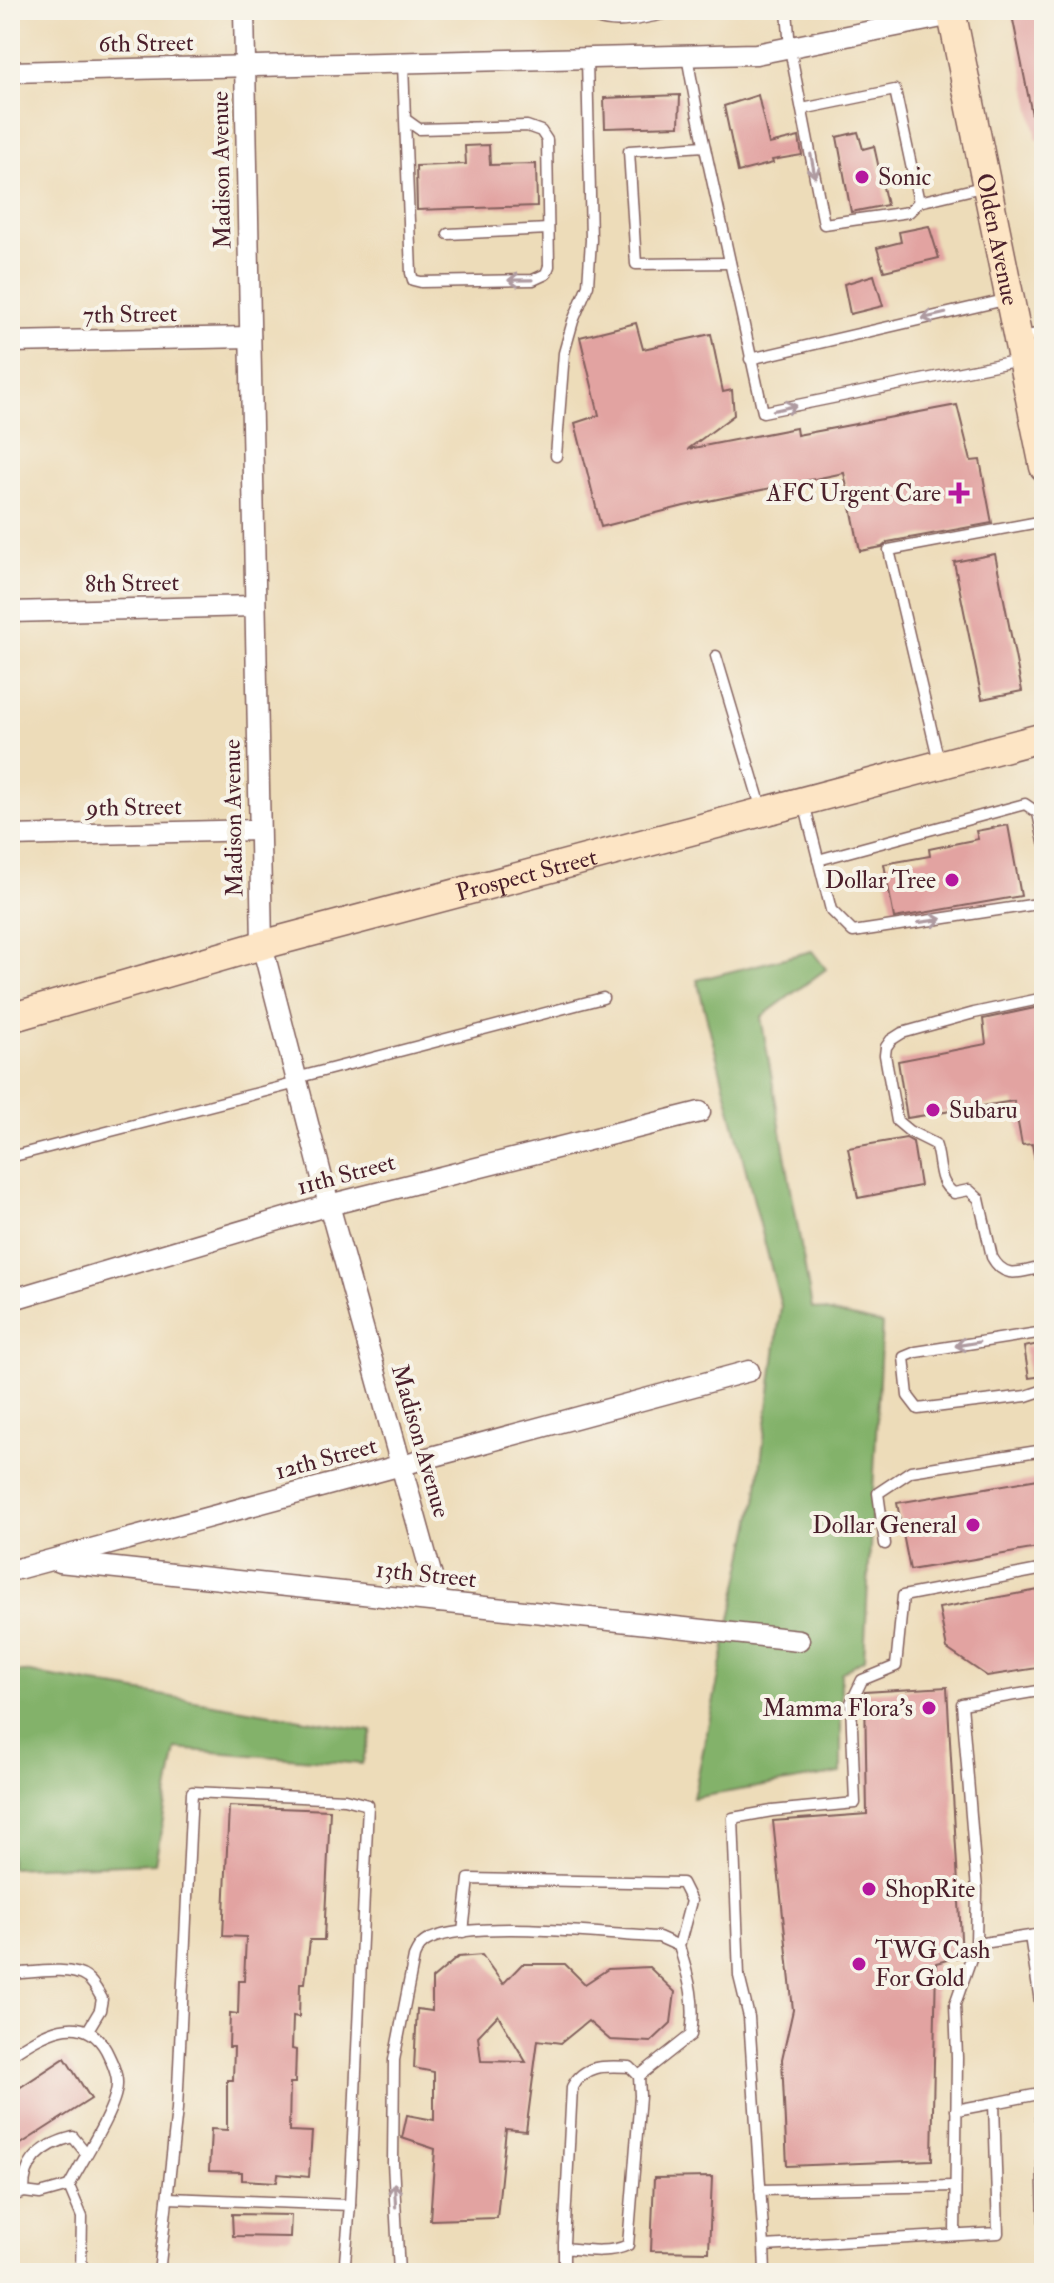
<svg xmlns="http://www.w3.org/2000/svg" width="1054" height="2283" viewBox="0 0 1054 2283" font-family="'IM FELL Double Pica',serif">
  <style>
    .forest { fill: #83b26b; stroke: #66684b; stroke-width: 2 }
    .building { fill: #e2a3a1; fill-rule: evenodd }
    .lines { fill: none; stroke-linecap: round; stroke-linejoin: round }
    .lane-casing { stroke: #83615d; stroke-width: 13 }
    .street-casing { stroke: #83615d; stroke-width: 23 }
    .secondary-casing { stroke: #83615d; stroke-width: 31 }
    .lane { stroke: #fff; stroke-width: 10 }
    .street { stroke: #fff; stroke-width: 20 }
    .secondary { stroke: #fde5c5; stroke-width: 28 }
    .oneway { stroke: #ae9aa0 }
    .poi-dot { fill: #b5179e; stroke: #f7f3e8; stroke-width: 3 }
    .labels { text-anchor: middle; stroke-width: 8; stroke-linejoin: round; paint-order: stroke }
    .street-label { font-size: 24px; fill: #4a1f2b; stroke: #f7f3e8 }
    .poi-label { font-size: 24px; fill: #4a1f2b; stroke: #f7f3e8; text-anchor: start }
  </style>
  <rect width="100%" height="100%" fill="#f7f3e8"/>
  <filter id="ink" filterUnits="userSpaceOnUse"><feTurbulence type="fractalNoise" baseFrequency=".0125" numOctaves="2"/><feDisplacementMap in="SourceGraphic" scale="16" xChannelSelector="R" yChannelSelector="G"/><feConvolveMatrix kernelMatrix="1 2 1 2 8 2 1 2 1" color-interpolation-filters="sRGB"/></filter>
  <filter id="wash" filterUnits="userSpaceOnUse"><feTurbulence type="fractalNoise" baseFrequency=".006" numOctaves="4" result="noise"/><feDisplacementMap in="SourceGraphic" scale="32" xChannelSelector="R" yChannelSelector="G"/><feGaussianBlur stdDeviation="1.8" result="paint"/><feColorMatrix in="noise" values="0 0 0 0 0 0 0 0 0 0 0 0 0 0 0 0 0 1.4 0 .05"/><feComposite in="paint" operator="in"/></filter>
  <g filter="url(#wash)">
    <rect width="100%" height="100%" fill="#eddcb9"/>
    <!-- forest -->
    <g class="forest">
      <path d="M812,951l14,18 -65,48 51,291 70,16 -18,335 -23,14v100l-148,25 63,-297 25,-195 -84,-326z"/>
      <path d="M10,1672h14l348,59 -10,33 -186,-15 -21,114 -145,5z"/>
    </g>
    <g id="blocks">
      <!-- building -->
      <g class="building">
        <path d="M1011,10h33v129l-7,1z"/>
        <path d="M680,95l-1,31 -74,2 -1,-30z"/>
        <path d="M758,95l11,49 30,-7 3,18 -30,5 1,3 -35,9 -14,-66z"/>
        <path d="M858,132l5,17 11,-3 13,59 -36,7 -14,-75z"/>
        <path d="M489,145l1,20 46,-1 1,42 -120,4 -1,-44 50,-2 -1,-18z"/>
        <path d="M929,226l10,32 -55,13 -7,-23 24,-6 -2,-10z"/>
        <path d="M874,275l9,31 -33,8 -6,-30z"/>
        <path d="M636,323l7,26 68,-15 12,58 9,-2 2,25 -46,34 108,-21 1,7 160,-30 14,56 9,-1 12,63 -104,19 -6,5 -22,4 -16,-78 -160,33 -83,21 -26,-104 24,-8 -19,-78z"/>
        <path d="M995,554l27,137 -40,8 -28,-137z"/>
        <path d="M1008,825l13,71 -127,22 -10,-54 46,-8 -1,-7 49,-10 -2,-8z"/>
        <path d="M1044,1006v165h-7l-5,-27 -10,1 -8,-44 -107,17 -9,-57 88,-17 -3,-25z"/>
        <path d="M906,1138l7,4 7,44 -62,12 -10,-50z"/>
        <path d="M1044,1343v33l-15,2 -5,-31z"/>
        <path d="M1044,1478v69l-134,23 -13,-67z"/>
        <path d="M1044,1589v78l-57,9 -40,-27 -8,-41z"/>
        <path d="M947,1687l15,269 -26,7 -4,197 -145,6 -5,-107 11,-49 -20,-189 94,-7 -2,-122z"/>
        <path d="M229,1806l101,4 -6,130h-14l-5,43h-5l-1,34 -6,-1 -1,33 4,1 -1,33h-5l-1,48 23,1 -3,45 -31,-3 -1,8 -35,-2v-8l-33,-1 2,-42 16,1v-50h6l1,-33h-5l1,-34 8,1 1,-33h5l2,-44 -23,-1z"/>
        <path d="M482,1955l21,29 19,-20h43l20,20 23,-15 41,-2 26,25 -4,31 -20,19 -41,-2 -22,-19 -27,22 -23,-3 -12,91 -20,-2 -9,89 -67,2 5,-71 -33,-11 5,-23 27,5v-48l-20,-4 3,-59 15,2v-32l26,-22zM498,2015l28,47 -45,-1 -3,-25z"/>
        <path d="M65,2058l26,41 -81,52v-57z"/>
        <path d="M712,2177l-3,75 -58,-1 3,-73z"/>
        <path d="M232,2214l59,1 -1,22 -57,-1z"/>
      </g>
    </g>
  </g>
  <g filter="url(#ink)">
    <use href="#blocks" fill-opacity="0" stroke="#83615d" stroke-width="2"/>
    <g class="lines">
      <!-- lane casing -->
      <g class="lane-casing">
        <g id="lane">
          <path d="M584,10c23,23 69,5 97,0"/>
          <path d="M787,10l3,39 34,175 85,-12 10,-10 67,-16"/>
          <path d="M687,56l11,60 65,296 257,-52"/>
          <path d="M403,63l2,56 14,10 108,-3 14,5 6,9 2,126 -3,8 -13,6 -112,2 -8,-2 -2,-7 -6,-154"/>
          <path d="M802,109l93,-19 24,112"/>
          <path d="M704,146l-75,5 7,113 94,-1"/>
          <path d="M448,234l100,-5"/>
          <path d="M1019,338l25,-6"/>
          <path d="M750,359l259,-60"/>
          <path d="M556,456l8,-103 9,-32 15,-36 3,-45 -4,-182"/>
          <path d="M716,656l46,154"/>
          <path d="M939,762l-50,-212 155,-29"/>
          <path d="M804,803l27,107 22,22 191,-29"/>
          <path d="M818,860l207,-56 13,9 6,29"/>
          <path d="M1044,998l-70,15 -72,20 -11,7 -5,7 -1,8 12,66 12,10 26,13c7,17 1,38 19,49l15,-3 10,9 13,58c13,24 29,14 52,10"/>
          <path d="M296,1078l307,-80"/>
          <path d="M10,1157l287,-74"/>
          <path d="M1044,1332l-128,20 -12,5 4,39 10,13 108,-13 18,-6"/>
          <path d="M885,1544l-7,-51 33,-22 133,-21"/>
          <path d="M1044,1569l-141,27 -7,70 -34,14 -11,23 4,100 -83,8 -39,7 6,158 10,41 15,229 234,-13 -4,-130 50,-10"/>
          <path d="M463,1932l6,-53 213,4 9,18 -12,45"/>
          <path d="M1044,1933l-14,3 14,92"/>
          <path d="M976,1944l54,-8"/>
          <path d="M10,1974c20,-1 61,-9 77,4 7,5 11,14 15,21l-2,11 -12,20"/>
          <path d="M10,2055c29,-19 72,-48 96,-5 5,10 12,24 11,35 -1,25 -36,77 -48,101l13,31 -1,56"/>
          <path d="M956,2110l38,-7"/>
          <path d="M1044,2117l-3,1 3,104"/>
          <path d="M69,2186l-29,8 -16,-2c-1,-32 20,-48 49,-55l13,16"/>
          <path d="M760,2190l195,-4"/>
          <path d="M10,2197l14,-5"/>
          <path d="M168,2198l182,7"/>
          <path d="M955,2235l2,-177 -2,-54 21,-60 1,-54 -15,-186 82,-14"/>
          <path d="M764,2246l1,27"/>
          <path d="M159,2273l18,-164 15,-317 153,7 23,6 -18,400 -6,68"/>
          <path d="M399,2273l-6,-110 1,-103 20,-103c4,-9 7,-14 16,-18 49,-20 172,-4 229,-2l20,9c10,33 17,54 12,89l-52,41"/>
          <path d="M564,2273v-30l8,-156c13,-24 35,-21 58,-20l9,9 1,20 -12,149c-19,9 -43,5 -64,3"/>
        </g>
      </g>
      <!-- street casing -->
      <g class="street-casing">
        <g id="street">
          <path d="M244,10l18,935 67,260 110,397"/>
          <path d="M10,72l746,-18 196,-39"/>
          <path d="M10,342l240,-5"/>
          <path d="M10,612l245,-6"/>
          <path d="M10,836l249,-6"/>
          <path d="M10,1300l319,-95 371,-93"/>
          <path d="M59,1562l740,78"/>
          <path d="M10,1571l739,-200"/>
        </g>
      </g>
      <!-- secondary casing -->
      <g class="secondary-casing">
        <g id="secondary">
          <path id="s1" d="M951,10l93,457"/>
          <path id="s2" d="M10,1018l252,-73 782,-208"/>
        </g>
      </g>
      <!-- lane -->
      <use href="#lane" class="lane"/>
      <!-- street -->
      <use href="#street" class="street"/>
      <!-- secondary -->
      <use href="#secondary" class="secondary"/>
    </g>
    <!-- one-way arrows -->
    <defs><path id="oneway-shaft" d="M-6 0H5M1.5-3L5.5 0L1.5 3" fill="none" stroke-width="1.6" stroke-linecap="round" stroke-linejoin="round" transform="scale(2)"/></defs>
    <g class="oneway">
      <use href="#oneway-shaft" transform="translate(813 166) rotate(79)"/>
      <use href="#oneway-shaft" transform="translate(520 280) rotate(179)"/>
      <use href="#oneway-shaft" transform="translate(934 316) rotate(167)"/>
      <use href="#oneway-shaft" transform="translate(785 408) rotate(-12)"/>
      <use href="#oneway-shaft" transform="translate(930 921) rotate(-8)"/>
      <use href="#oneway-shaft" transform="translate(967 1344) rotate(171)"/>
      <use href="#oneway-shaft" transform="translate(395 2195) rotate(-93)"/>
    </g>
  </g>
  <!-- markers -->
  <g class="poi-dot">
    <circle cx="862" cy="177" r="8"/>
    <path d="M955 481h8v8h8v8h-8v8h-8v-8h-8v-8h8z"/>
    <circle cx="952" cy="880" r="8"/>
    <circle cx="933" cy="1110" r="8"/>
    <circle cx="973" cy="1525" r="8"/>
    <circle cx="929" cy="1708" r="8"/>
    <circle cx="869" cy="1889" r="8"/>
    <circle cx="859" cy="1964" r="8"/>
  </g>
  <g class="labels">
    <!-- street labels -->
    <g class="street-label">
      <text transform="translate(146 43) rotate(-1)" y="8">6th Street</text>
      <text transform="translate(221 170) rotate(-91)" y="8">Madison Avenue</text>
      <text dy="8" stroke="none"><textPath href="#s1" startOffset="234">Olden Avenue</textPath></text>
      <text transform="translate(130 314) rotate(-1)" y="8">7th Street</text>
      <text transform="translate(132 583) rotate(-1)" y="8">8th Street</text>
      <text transform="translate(134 807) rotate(-1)" y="8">9th Street</text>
      <text transform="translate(233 818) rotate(-91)" y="8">Madison Avenue</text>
      <text dy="8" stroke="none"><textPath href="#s2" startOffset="536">Prospect Street</textPath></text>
      <text transform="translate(346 1174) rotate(-15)" y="8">11th Street</text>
      <text transform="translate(421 1441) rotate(74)" y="8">Madison Avenue</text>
      <text transform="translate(326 1458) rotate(-15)" y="8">12th Street</text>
      <text transform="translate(426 1574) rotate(6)" y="8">13th Street</text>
    </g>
    <!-- poi labels -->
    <g class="poi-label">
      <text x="878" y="185">Sonic</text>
      <text x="941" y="501" text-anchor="end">AFC Urgent Care</text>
      <text x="936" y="888" text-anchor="end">Dollar Tree</text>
      <text x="949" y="1118">Subaru</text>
      <text x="957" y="1533" text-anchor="end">Dollar General</text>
      <text x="913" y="1716" text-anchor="end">Mamma Flora's</text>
      <text x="885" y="1897">ShopRite</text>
      <text x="875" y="1958">TWG Cash<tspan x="875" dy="28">For Gold</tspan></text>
    </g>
  </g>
  <!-- margin -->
  <rect width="1054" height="2283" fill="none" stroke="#f7f3e8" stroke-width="40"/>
</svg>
